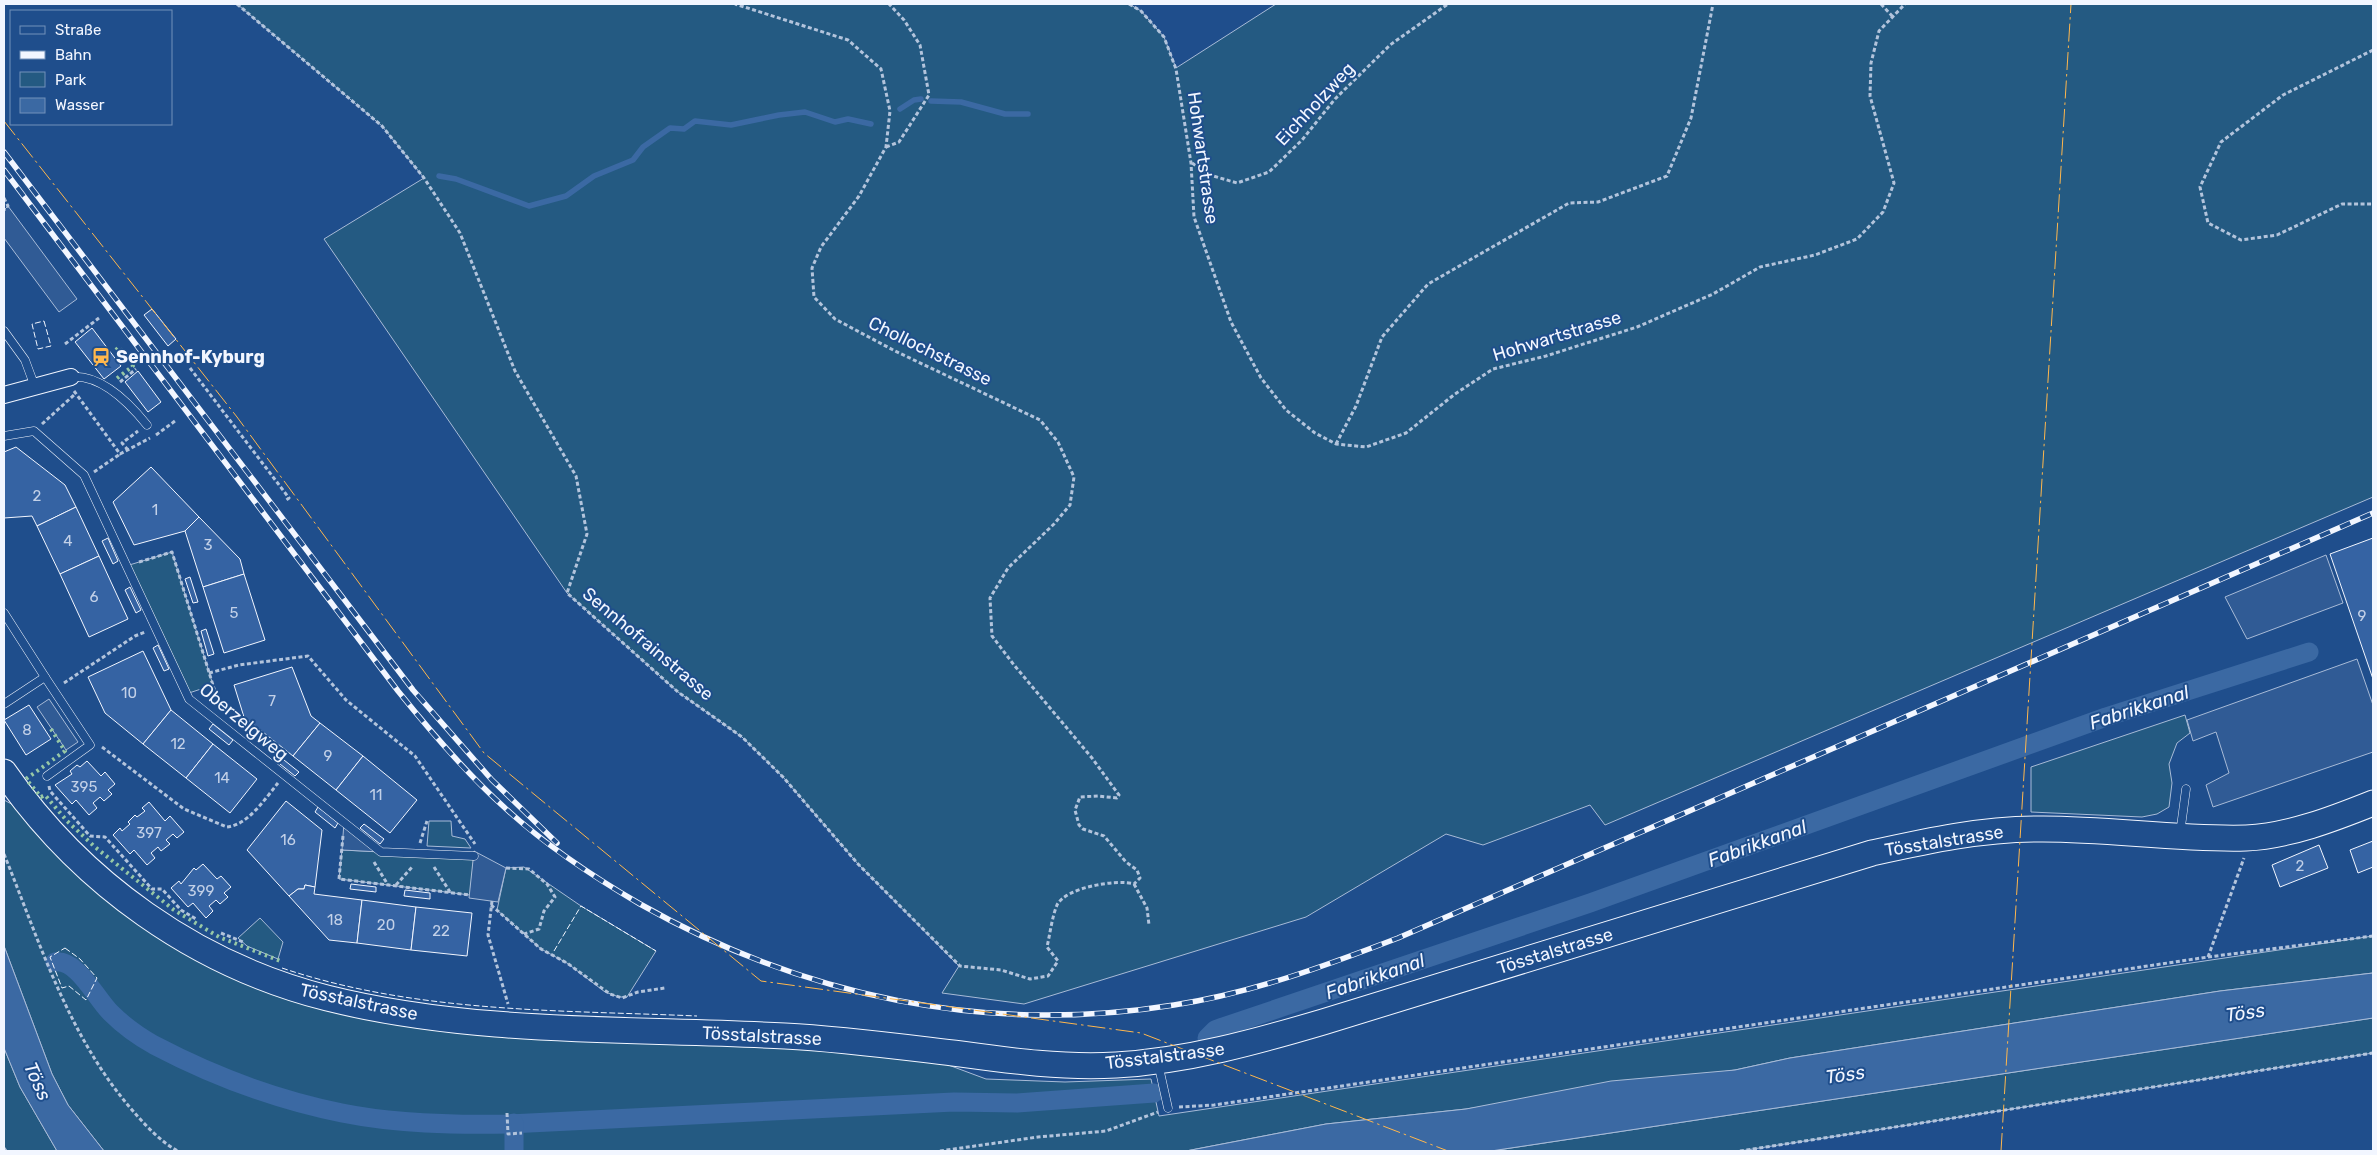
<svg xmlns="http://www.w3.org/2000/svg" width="2377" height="1155" viewBox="0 0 2377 1155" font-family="Rubik,sans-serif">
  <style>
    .green { fill: #245a82; stroke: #a8bbd7 }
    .parking { fill: #305b95; stroke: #a8bbd7 }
    .water { fill: #3b69a3; stroke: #a8bbd7 }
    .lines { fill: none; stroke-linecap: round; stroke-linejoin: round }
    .stream { stroke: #3b69a3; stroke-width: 5.5 }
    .canal { stroke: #3b69a3; stroke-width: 19 }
    .building { fill: #3563a3; stroke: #f2f6ff }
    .lane-casing { stroke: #f2f6ff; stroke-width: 9 }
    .street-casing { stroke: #f2f6ff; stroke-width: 18 }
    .primary-casing { stroke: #f2f6ff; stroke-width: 27 }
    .path { stroke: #b3c4dc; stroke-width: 3; stroke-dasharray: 4 2.5; stroke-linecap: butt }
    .lane { stroke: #1f4e8c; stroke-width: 8 }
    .street { stroke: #1f4e8c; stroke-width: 16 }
    .primary { stroke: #1f4e8c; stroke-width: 25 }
    .rail-casing { stroke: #f2f6ff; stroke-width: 5.5 }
    .rail { stroke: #1f4e8c; stroke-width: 4; stroke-dasharray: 11; stroke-linecap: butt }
    .hedge { stroke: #97c8a6; stroke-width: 4; stroke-dasharray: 2.5 4; stroke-linecap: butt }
    .fence { stroke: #f2f6ff; stroke-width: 1; stroke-dasharray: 6 2.5; stroke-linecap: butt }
    .power { stroke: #ffb74d; stroke-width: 1; stroke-dasharray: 18 4 2.5 4; stroke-linecap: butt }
    .labels { text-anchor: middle; stroke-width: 4; stroke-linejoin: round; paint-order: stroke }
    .number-label { font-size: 15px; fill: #c3d1e8 }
    .street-label { font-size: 18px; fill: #f2f6ff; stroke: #1f4e8c }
    .poi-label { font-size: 18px; font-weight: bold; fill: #f2f6ff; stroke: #1f4e8c; text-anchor: start }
    .water-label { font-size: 19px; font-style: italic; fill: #f2f6ff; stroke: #1f4e8c }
  </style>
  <rect width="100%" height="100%" fill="#1f4e8c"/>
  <!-- green -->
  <g class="green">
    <path d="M237,4h892l12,7 23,26 12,31 100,-64h1097v493l-768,328 -15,-20 -107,40 -37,-11 -140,83 -282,87 -82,-11 17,-27 -101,-102 -75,-87 -41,-40 -64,-45 -111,-99 -243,-354 100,-61 -42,-52z"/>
    <path d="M172,552l41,133 -27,9 -60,-128z"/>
    <path d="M2185,715l5,18 -13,10 -8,21 3,19 -3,24 -12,7 -15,3 -111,-5v-45z"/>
    <path d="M4,800l32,17 86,81 203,100 575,49 86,32 79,3 86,-3 8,37 1214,-180v37l-153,18 -430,67 -55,12 -269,39 -140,15 -140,27h-1082l-36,-46 -16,-31 -48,-128z"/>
    <path d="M429,821h22l1,15 13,3 6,9 -44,-2z"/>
    <path d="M342,850l132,6 -4,39 -131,-16z"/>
    <path d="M524,867l57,39 75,45 -29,46h-8l-14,-5 -38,-29 -26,-14 -44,-39 9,-42z"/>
    <path d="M260,918l23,24 -5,17 -31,-13 -9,-8z"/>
    <path d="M2373,1018v35l-633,98h-249z"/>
    <path d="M4,1048l16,39 37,64h-53z"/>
  </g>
  <!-- parking -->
  <g class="parking">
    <path d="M8,206l69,93 -18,13 -55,-74v-28z"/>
    <path d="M2326,555l17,48 -96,36 -22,-42z"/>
    <path d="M2357,659l16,46v47l-160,55 -7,-22 23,-12 -13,-41 -23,9 -6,-21z"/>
    <path d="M49,699l29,43 -12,8 -29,-43z"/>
    <path d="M344,822l37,30 -39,-2z"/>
    <path d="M474,851l32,17 -8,34 -29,-4z"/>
  </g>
  <!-- water -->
  <g class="water">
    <path d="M4,946l48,128 16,31 36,46h-47l-37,-64 -16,-39z"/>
    <path d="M2373,973v45l-882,133h-305l140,-27 140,-15 145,-28 124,-11 55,-12 430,-67z"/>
  </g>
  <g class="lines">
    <!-- stream -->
    <g class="stream">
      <path d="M931,101l30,1 44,12h23"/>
      <path d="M900,109l14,-9 7,-1"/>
      <path d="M439,176l17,3 73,27 37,-10 28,-20 39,-16 10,-13 27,-19 14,1 11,-8 36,4 48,-10 26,-3 30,10 13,-3 23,5"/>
    </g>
    <!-- canal -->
    <g class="canal">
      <path d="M55,962c23,-3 41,37 56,51 13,13 27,23 43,32 59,31 123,55 188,68 54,11 112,12 167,11l445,-22 63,1 137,-10"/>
      <path d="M1207,1038l8,-8 8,-3 367,-124 516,-186 203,-65"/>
      <path d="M514,1151v-28"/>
    </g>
  </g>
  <!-- building -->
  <g class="building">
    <path d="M152,309l24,30 -8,7 -24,-31z"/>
    <path d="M92,328l29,38 -17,13 -29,-37z"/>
    <path d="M138,371l23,31 -13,10 -23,-30z"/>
    <path d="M16,447l49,38 11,22 -39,19 -5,-10 -28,2v-66z"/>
    <path d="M151,467l48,50 -14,14 -51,14 -21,-43z"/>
    <path d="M76,507l23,49 -39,18 -23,-48z"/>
    <path d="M199,517l41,42 4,15 -41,13 -18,-56z"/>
    <path d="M108,538l10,23 -5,3 -11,-23z"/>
    <path d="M2373,538v141l-43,-125z"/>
    <path d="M99,556l29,63 -39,18 -29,-63z"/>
    <path d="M244,574l21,66 -41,13 -21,-66z"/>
    <path d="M190,577l8,25 -5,1 -8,-24z"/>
    <path d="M130,587l11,23 -5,3 -11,-23z"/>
    <path d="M206,629l8,25 -6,2 -7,-25z"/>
    <path d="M158,645l11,24 -5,2 -11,-23z"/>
    <path d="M143,651l28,59 -28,34 -38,-31 -17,-36z"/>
    <path d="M292,667l19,49 9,7 -27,33 -49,-39 -10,-32z"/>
    <path d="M29,705l22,34 -25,16 -22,-35z"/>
    <path d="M171,710l42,34 -27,34 -43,-34z"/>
    <path d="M320,723l43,33 -27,34 -43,-34z"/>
    <path d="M213,724l20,16 -4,5 -20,-16z"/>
    <path d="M213,744l44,35 -27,34 -44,-35z"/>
    <path d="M279,756l20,16 -4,4 -20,-16z"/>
    <path d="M363,756l54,44 -27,33 -54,-43z"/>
    <path d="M87,761l14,15 4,-4 10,12 -7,6 4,4 -8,7 -4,-4 -7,6 4,5 -8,7 -13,-15 -4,4 -17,-19 17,-11 -2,-3 7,-6 3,2z"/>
    <path d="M286,801l36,29 -7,57 -10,-2 -1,4h-6l-9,7 -42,-46z"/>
    <path d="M149,802l16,19 5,-5 14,16 -7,6 -4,-4 -7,6 4,4 -9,7 -3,-4 -7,6 4,5 -8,7 -13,-15 -4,4 -17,-19 7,-7 2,3 8,-7 -2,-2 7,-7 2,2 8,-6 -3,-3z"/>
    <path d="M318,807l20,16 -3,5 -20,-16z"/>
    <path d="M364,824l20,15 -4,5 -20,-16z"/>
    <path d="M2373,841v26l-15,6 -8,-23z"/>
    <path d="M2319,845l9,23 -48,19 -8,-22z"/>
    <path d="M203,864l14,15 4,-3 10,11 -7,6 4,4 -8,7 -4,-4 -7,6 4,5 -7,7 -13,-15 -5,4 -17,-19 8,-7 2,3 13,-16 2,2z"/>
    <path d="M351,884l25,3v5l-26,-3z"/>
    <path d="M305,885l10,2 -1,7 48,6 -5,43 -28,-3 -40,-44 9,-7h6z"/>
    <path d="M405,890l25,3v6l-26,-3z"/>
    <path d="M362,900l54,7 -5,43 -54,-7z"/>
    <path d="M416,907l56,6 -5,43 -56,-6z"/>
  </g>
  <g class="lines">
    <!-- lane casing -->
    <g class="lane-casing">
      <g id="lane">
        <path d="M4,331l21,29 10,27"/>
        <path d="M71,377c31,-3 59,27 76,48"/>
        <path d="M4,436l30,-5 50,44 105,224 192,153 93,4"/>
        <path d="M4,613l41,64"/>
        <path d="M4,704l41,-27 45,68 -43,31"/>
        <path d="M2180,834l6,-45"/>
        <path d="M1158,1063l10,45"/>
      </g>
    </g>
    <!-- street casing -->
    <g class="street-casing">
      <path id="street" d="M4,395l67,-18"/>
    </g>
    <!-- primary casing -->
    <g class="primary-casing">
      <path id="primary" d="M4,772c77,111 192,193 323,226 148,37 307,30 458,38 59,3 117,11 176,18 51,7 103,14 155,11 71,-4 139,-23 207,-43l549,-169c55,-12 109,-24 165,-24 69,-1 139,11 209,9 43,-2 87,-19 127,-35"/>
    </g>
    <!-- path -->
    <g class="path">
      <path d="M237,4l145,122 42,52 36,55 55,138 61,105 11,58 -20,59 111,99 64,45 41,40 75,87 102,102 41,4 29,9 18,-3 10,-15 -11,-14c3,-13 5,-30 10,-42 9,-18 60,-26 77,-21l6,-6 -3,-8 -11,-8 -22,-26 -21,-7 -4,-4 -4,-15 5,-13 18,-1 19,2 2,-3 -27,-37 -78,-93 -22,-29 -2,-38 18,-30 46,-44 16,-19 4,-28 -16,-35 -18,-22 -145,-69 -60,-32 -21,-22 -2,-29 9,-21 38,-51 27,-49 4,-36 -9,-42 -33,-29 -113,-36"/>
      <path d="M1129,4l12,7 23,26 12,32 15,94 3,54 37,105 30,56 25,32 29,23 21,11 30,3 40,-14 49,-39 38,-25 53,-13 91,-29 76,-33 47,-27 55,-12 42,-16 26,-27 11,-29 -24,-87 1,-33 8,-32 26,-27"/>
      <path d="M1881,4l12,13"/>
      <path d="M2373,50l-90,45 -62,47 -21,45 8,36 33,17 36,-5 65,-31h31"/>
      <path d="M886,147l13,-5 30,-47 -9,-50 -16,-25 -15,-16"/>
      <path d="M1192,163l18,12 27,8 32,-11 33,-32 33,-41 55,-54 58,-41"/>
      <path d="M4,198l4,8 -4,4"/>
      <path d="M65,344l34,-26"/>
      <path d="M190,368l99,130 -4,3"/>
      <path d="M120,382l16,-13"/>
      <path d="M74,391l46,63 30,-16"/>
      <path d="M42,424l32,-29"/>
      <path d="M156,435l19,-14"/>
      <path d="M1336,444l20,-38 26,-69 46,-53 141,-81 29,-1 69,-26 24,-58 22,-114"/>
      <path d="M128,450l-6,-7 16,-12"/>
      <path d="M94,472l26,-18"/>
      <path d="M139,562l33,-10 48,156"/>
      <path d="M209,673l30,-8 69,-9 38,44 69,56 60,88"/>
      <path d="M64,683l71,-47 10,-4"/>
      <path d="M102,747l82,62 43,18c21,-2 38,-28 51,-44"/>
      <path d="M267,747l5,-7"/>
      <path d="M49,786l1,5 40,45 15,1 47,52h10l19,21 15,9"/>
      <path d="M343,836l-4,43 131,16"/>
      <path d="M420,843l7,-22"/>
      <path d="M4,854c36,89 65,184 129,257 13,15 28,31 45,40"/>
      <path d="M374,862l14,23"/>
      <path d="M434,867l16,25"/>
      <path d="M506,868l23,1 18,15 8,13 -11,14 -5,18 -15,5"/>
      <path d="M1134,884l13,24 2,17"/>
      <path d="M396,885l17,-19"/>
      <path d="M492,901l-4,34 20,69"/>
      <path d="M491,905l50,44 26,14 43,31 12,4 16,-6 27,-4"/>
      <path d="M221,933l22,9"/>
      <path d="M2208,957l36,-99"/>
      <path d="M1179,1107l35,-2 994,-148 165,-21"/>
      <path d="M507,1113l1,21 14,-1"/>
      <path d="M4,1148l2,3"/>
      <path d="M940,1151l98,-14 68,-6 52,-19"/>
      <path d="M1740,1151l633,-98"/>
    </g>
    <!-- lane -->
    <use href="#lane" class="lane"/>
    <!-- street -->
    <use href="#street" class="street"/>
    <!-- primary -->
    <use href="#primary" class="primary"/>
    <!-- rail casing -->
    <g class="rail-casing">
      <g id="rail">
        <path d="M4,152l409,538 79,90 65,63"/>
        <path d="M4,170l394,521c33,41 67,81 106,116 41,38 88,69 136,97 164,93 347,131 534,101 78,-12 151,-39 224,-67l975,-425"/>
      </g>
    </g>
    <!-- rail -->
    <use href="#rail" class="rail"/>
    <!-- hedge -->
    <g class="hedge">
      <path d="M116,350l3,-3 14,19 -17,13"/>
      <path d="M51,729l14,22 -39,28 15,18 4,-2 22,26 28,26 79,63 45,27 64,25"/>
    </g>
    <!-- fence -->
    <g class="fence">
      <path d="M44,321l7,25 -13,3 -6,-25z"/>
      <path d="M65,948l15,11 17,19 -11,22 -17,-14 -7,2 -12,-31z"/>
      <path d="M554,951l27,-45 75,45"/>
      <path d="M282,968c134,45 276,42 415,48"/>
    </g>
    <!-- power -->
    <g class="power">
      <path d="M4,121l233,296 247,336 277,228 380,52 307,118"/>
      <path d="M2001,1151l70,-1147"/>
    </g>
  </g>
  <!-- icons -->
  <defs>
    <g id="station-bare" transform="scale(1.5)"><path d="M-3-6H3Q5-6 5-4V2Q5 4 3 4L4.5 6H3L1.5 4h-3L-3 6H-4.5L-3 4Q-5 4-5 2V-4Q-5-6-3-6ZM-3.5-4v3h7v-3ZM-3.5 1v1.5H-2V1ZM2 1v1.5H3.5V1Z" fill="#ffb74d" stroke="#1f4e8c" stroke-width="2.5" paint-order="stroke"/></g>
  </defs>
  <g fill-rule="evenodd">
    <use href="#station-bare" x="101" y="357"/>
  </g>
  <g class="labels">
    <!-- number labels -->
    <g class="number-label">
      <text x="37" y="501">2</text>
      <text x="155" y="515">1</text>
      <text x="68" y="546">4</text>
      <text x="208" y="550">3</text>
      <text x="94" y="602">6</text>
      <text x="234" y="618">5</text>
      <text x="2362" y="621">9</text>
      <text x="129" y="698">10</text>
      <text x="272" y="706">7</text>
      <text x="27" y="735">8</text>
      <text x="178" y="749">12</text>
      <text x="328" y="761">9</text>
      <text x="222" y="783">14</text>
      <text x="84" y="792">395</text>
      <text x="376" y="800">11</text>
      <text x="149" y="838">397</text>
      <text x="288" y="845">16</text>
      <text x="2300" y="871">2</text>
      <text x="201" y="896">399</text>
      <text x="335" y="925">18</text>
      <text x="386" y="930">20</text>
      <text x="441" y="936">22</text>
    </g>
    <!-- street labels -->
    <g class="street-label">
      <text transform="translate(1315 104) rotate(-47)" y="6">Eichholzweg</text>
      <text transform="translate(1203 158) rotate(82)" y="6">Hohwartstrasse</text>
      <text transform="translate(1557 336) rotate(-17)" y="6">Hohwartstrasse</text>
      <text transform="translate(930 351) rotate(26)" y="6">Chollochstrasse</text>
      <text transform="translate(648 644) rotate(40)" y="6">Sennhofrainstrasse</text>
      <text transform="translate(244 722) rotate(40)" y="6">Oberzelgweg</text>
      <text transform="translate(1944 841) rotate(-9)" y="6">Tösstalstrasse</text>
      <text transform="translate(1555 951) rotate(-17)" y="6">Tösstalstrasse</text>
      <text transform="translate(359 1002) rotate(12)" y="6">Tösstalstrasse</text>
      <text transform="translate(762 1036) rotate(3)" y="6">Tösstalstrasse</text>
      <text transform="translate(1165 1056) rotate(-7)" y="6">Tösstalstrasse</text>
    </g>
    <!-- poi labels -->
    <g class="poi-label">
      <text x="116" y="363">Sennhof-Kyburg</text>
    </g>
    <!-- water labels -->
    <g class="water-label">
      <text transform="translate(2139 707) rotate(-18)" y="7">Fabrikkanal</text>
      <text transform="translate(1757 843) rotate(-20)" y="7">Fabrikkanal</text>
      <text transform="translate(1375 976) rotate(-19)" y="7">Fabrikkanal</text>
      <text transform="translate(2245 1012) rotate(-8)" y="7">Töss</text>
      <text transform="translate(1845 1074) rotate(-8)" y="7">Töss</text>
      <text transform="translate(38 1081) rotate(66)" y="7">Töss</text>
    </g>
  </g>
  <!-- border -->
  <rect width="2377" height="1155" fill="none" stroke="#f2f6ff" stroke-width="10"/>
  <!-- legend -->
  <rect x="10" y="10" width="162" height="115" fill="#1f4e8c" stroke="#7391ba"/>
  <rect x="20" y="26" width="25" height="8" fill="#1f4e8c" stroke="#7391ba"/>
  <text x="55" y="35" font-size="15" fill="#f2f6ff">Straße</text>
  <rect x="20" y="51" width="25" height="8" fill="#f2f6ff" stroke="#7391ba"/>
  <text x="55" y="60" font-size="15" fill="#f2f6ff">Bahn</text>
  <rect x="20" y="72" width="25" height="15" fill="#245a82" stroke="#7391ba"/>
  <text x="55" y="85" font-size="15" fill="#f2f6ff">Park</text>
  <rect x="20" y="98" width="25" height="15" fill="#3b69a3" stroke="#7391ba"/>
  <text x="55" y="110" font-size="15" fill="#f2f6ff">Wasser</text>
</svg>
